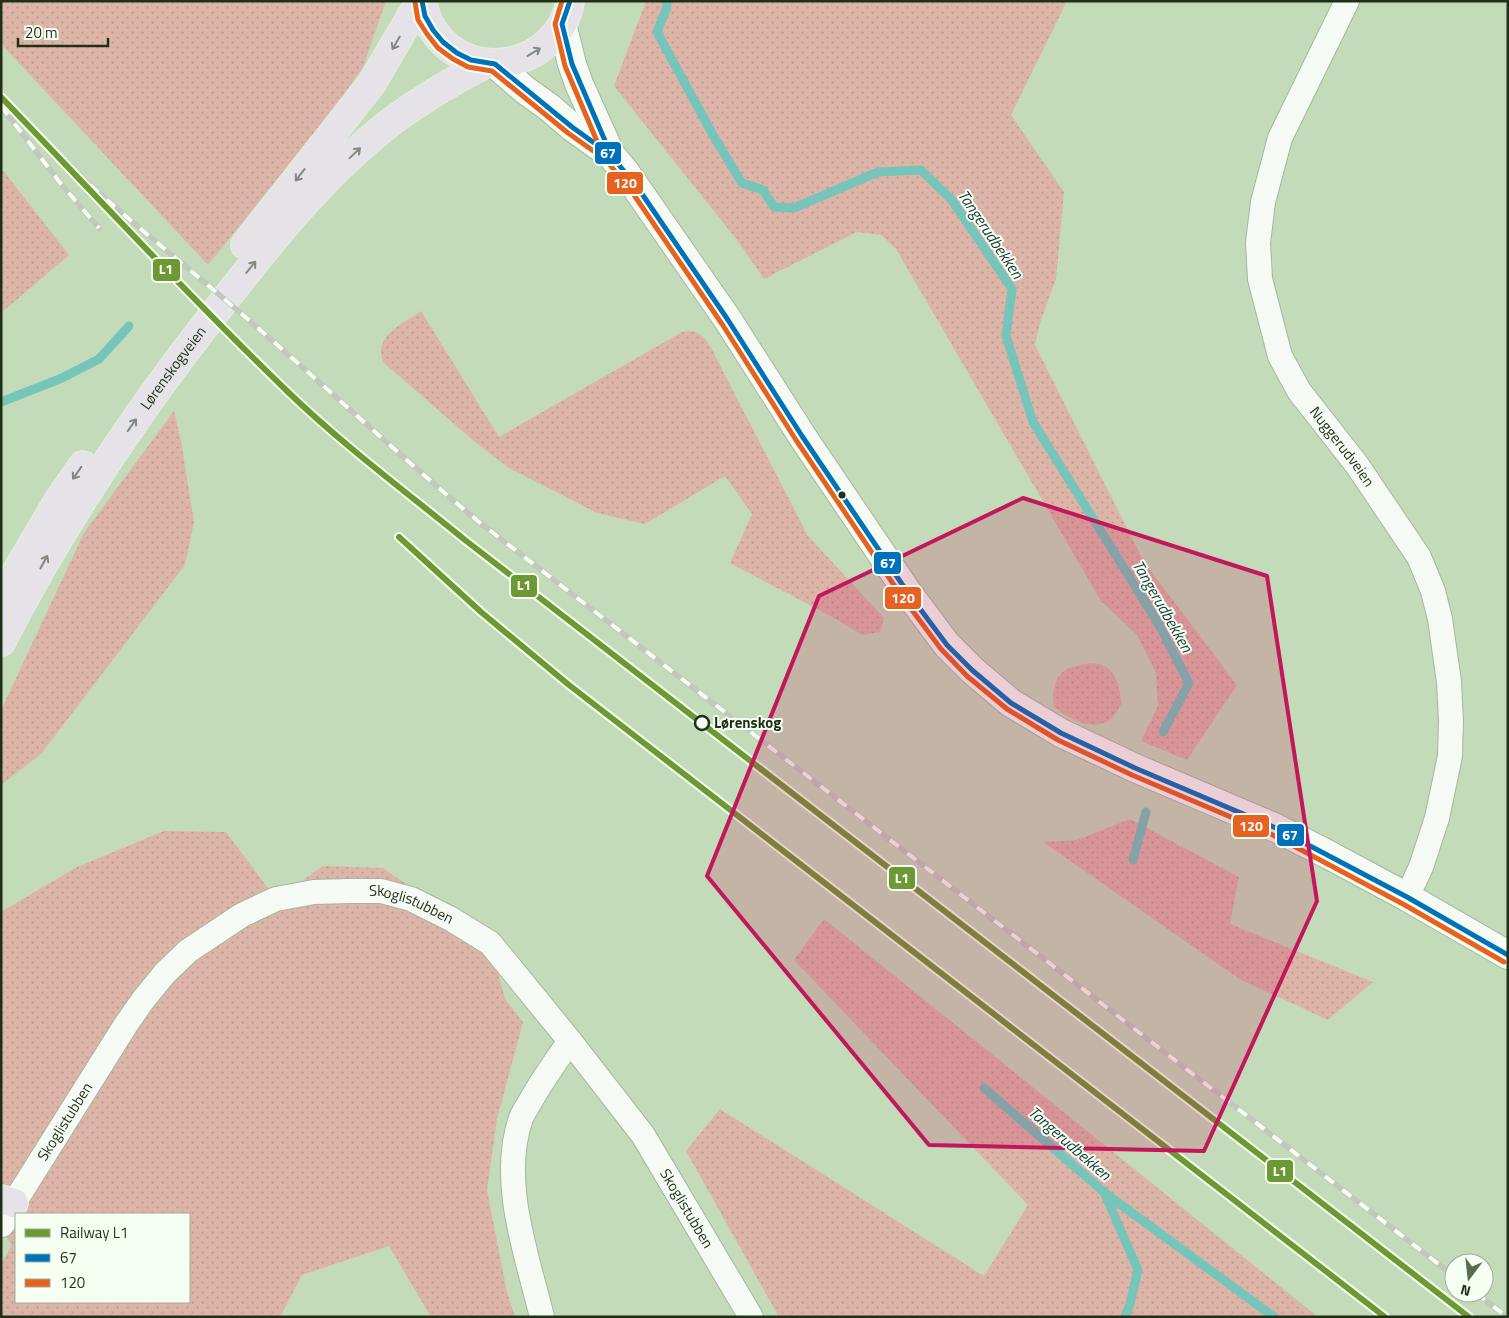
<svg xmlns="http://www.w3.org/2000/svg" width="1509" height="1318" viewBox="0 0 1509 1318" font-family="'Titillium Web',sans-serif">
  <style>
    .grass { fill: url(#grass-dots); fill-rule: evenodd }
    .lines { fill: none; stroke-linecap: round; stroke-linejoin: round }
    .stream { stroke: #75c5bb; stroke-width: 9 }
    .minor-casing { stroke: #a5b89d; stroke-width: 26 }
    .tertiary-casing { stroke: #a5b89d; stroke-width: 30 }
    .secondary-casing { stroke: #a5b89d; stroke-width: 30 }
    .trunk-casing { stroke: #e4efdf; stroke-width: 30 }
    .minor { stroke: #f6faf4; stroke-width: 24 }
    .tertiary { stroke: #f6faf4; stroke-width: 28 }
    .secondary { stroke: #f6faf4; stroke-width: 28 }
    .trunk { stroke: #e6e3e8; stroke-width: 28 }
    .rail-casing { stroke: #c1c8be; stroke-width: 5.5 }
    .rail { stroke: #f5fff2; stroke-width: 4; stroke-dasharray: 11; stroke-linecap: butt }
    .bus-1-casing { stroke: #f5fff2; stroke-width: 9 }
    .bus-2-casing { stroke: #f5fff2; stroke-width: 9 }
    .bus-1 { stroke: #0072bc; stroke-width: 5 }
    .bus-2 { stroke: #e76221; stroke-width: 5 }
    .rail-1-casing { stroke: #f5fff2; stroke-width: 10 }
    .rail-1 { stroke: #6c9933; stroke-width: 6 }
    .oneway { stroke: #828a80 }
    .marked { fill: #c2185b; fill-opacity: 0.2; stroke: #c2185b; stroke-width: 4; stroke-linejoin: round }
    .bus-dot { fill: #1f3017; stroke: #f5fff2; stroke-width: 2 }
    .stop-dot { fill: #f5fff2; stroke: #1f3017; stroke-width: 2.5 }
    .labels { text-anchor: middle; stroke-width: 4; stroke-linejoin: round; paint-order: stroke }
    .street-label { font-size: 15px; fill: #1f3017; stroke: #f5fff2 }
    .stop-label { font-size: 15px; font-weight: bold; fill: #1f3017; stroke: #f5fff2; text-anchor: start }
    .water-label { font-size: 16px; font-style: italic; fill: #173738; stroke: #f5fff2 }
    .line-badge { stroke: #f5fff2; stroke-width: 2 }
    .badge-label { font-size: 14px; text-anchor: middle; font-weight: bold; fill: #fff }
  </style>
  <defs>
    <pattern id="grass-dots" width="8" height="8" patternUnits="userSpaceOnUse" patternTransform="scale(1.25)"><rect width="8" height="8" fill="#ddb5a8"/><path d="M2 2h.1M6 6h.1" fill="none" stroke="#bd9c90" stroke-width="1.8" stroke-linecap="round"/></pattern>
  </defs>
  <rect width="100%" height="100%" fill="#c3dbb8"/>
  <!-- grass -->
  <g class="grass">
    <path d="M1,1h385l-23,66 -25,36 -130,162 -207,-221z"/>
    <path d="M646,1h421l-56,114 53,77 -8,87 -16,44 -5,22 109,217 93,123 -50,75 -46,-19 17,-35 -2,-33 -19,-38 -36,-34 -205,-352 -15,-14 -24,-3 -93,47 -27,-39 -123,-154z"/>
    <path d="M1,168l68,87 -68,58z"/>
    <path d="M421,311l78,126 183,-105c14,-2 16,0 26,10l100,194 76,82 -4,14 -18,3 -26,-16 -106,-56 22,-49 -27,-38 -80,48 -48,-11 -88,-45 -34,-26 -91,-79c-13,-26 19,-39 37,-52z"/>
    <path d="M174,411l7,30 13,81 -9,43 -144,189 -40,31v-75l83,-177z"/>
    <path d="M1083,664c5,0 12,-1 16,0 18,5 20,24 23,39 -3,4 -6,11 -9,14 -18,17 -43,2 -59,-10 -2,-14 0,-31 13,-38 4,-3 11,-3 16,-5z"/>
    <path d="M1130,819l109,58 -9,47 143,58 -45,38 -87,-40 -198,-138 34,-2z"/>
    <path d="M164,831l62,1 50,67 47,-33 60,2 107,75 15,56 18,23 -26,97 -10,71 20,102 8,25h-84l-42,-71 -87,29 -22,42h-279v-53l11,-19 -11,-16v-317l76,-45zM16,1214h173v88h-173z"/>
    <path d="M824,919l494,398h-539l-93,-166 34,-42 264,167 44,-71 -234,-245z"/>
  </g>
  <g class="lines">
    <!-- stream -->
    <g class="stream">
      <path d="M667,1v6l-10,25 56,103 29,48 21,7 11,17 20,1 84,-36 43,-2 30,29 61,90 -6,47 27,86 125,201 31,60 -26,49"/>
      <path d="M1,402l61,-24 37,-19 30,-33"/>
      <path d="M1133,860l13,-48"/>
      <path d="M984,1088l120,104 34,78 -8,34 -5,13"/>
      <path d="M1105,1193l169,124"/>
    </g>
    <!-- minor casing -->
    <g class="minor-casing">
      <g id="minor">
        <path id="s1" d="M1347,1l-67,137 -17,64 -5,41 2,36 20,77 19,35 58,74 62,92 14,34 7,28 9,63 2,39 -1,35 -13,62 -16,49 -14,30"/>
        <path id="s2" d="M14,1203l111,-177 18,-26 22,-27 23,-22 54,-36 34,-16 38,-7 34,-1h33l30,8 40,20 39,24 80,98 73,94 108,182"/>
        <path d="M542,1317c-15,-62 -43,-136 -21,-199 2,-5 6,-11 9,-16 12,-22 26,-41 40,-61"/>
      </g>
    </g>
    <!-- tertiary casing -->
    <g class="tertiary-casing">
      <path id="tertiary" d="M1,1223l13,-20"/>
    </g>
    <!-- secondary casing -->
    <g class="secondary-casing">
      <g id="secondary">
        <path d="M562,24l10,40 7,20 32,71"/>
        <path d="M495,64l30,26 25,18 22,19 39,28 15,18 102,147 74,116 104,154 41,55 25,25 39,33 50,30 74,35 141,60 53,27 78,42 101,58"/>
      </g>
    </g>
    <!-- trunk casing -->
    <g class="trunk-casing">
      <g id="trunk">
        <path d="M422,1c2,10 5,20 11,29 37,56 126,37 137,-29"/>
        <path d="M245,245l127,-162 48,-82"/>
        <path d="M1,598l57,-97 25,-36"/>
        <path id="s3" d="M1,642c59,-114 130,-222 209,-323 54,-70 111,-143 182,-198 30,-22 62,-41 95,-58"/>
        <path d="M1,1199l13,4"/>
      </g>
    </g>
    <!-- minor -->
    <use href="#minor" class="minor"/>
    <!-- tertiary -->
    <use href="#tertiary" class="tertiary"/>
    <!-- secondary -->
    <use href="#secondary" class="secondary"/>
    <!-- trunk -->
    <use href="#trunk" class="trunk"/>
    <!-- rail casing -->
    <g class="rail-casing">
      <g id="rail">
        <path d="M1,106l60,78 38,44"/>
        <path d="M42,140c66,65 139,121 209,182 76,66 150,135 228,200l975,754"/>
        <path d="M1476,1293l31,24"/>
      </g>
    </g>
    <!-- rail -->
    <use href="#rail" class="rail"/>
    <!-- bus-1 casing -->
    <g class="bus-1-casing">
      <g id="bus-1">
        <path d="M422,1l3,15 8,14 10,12 14,11 14,7 24,4 77,63 39,28 29,36 88,129 74,116 104,154 41,55 25,25 39,33 50,30 74,35 141,60 131,69 101,58"/>
        <path d="M570,1l-8,23 10,40 37,86"/>
      </g>
    </g>
    <!-- bus-2 casing -->
    <g class="bus-2-casing">
      <g id="bus-2">
        <path d="M562,1l-7,23 10,42 37,87"/>
        <path d="M415,2l3,18 9,14 11,14 15,11 15,8 24,4 76,62 38,27 28,35 88,129 74,116 104,154 41,55 26,27 40,33 51,31 74,35 141,60 130,69 101,58"/>
      </g>
    </g>
    <!-- bus-1 -->
    <use href="#bus-1" class="bus-1"/>
    <!-- bus-2 -->
    <use href="#bus-2" class="bus-2"/>
    <!-- rail-1 casing -->
    <g class="rail-1-casing">
      <g id="rail-1">
        <path d="M1,97c95,99 189,200 287,295 55,53 118,100 177,148l1004,777"/>
        <path d="M399,537l82,75 88,73 816,632"/>
      </g>
    </g>
    <!-- rail-1 -->
    <use href="#rail-1" class="rail-1"/>
  </g>
  <!-- one-way arrows -->
  <defs><path id="oneway-shaft" d="M-6 0H5M1.5-3L5.5 0L1.5 3" fill="none" stroke-width="1.6" stroke-linecap="round" stroke-linejoin="round" transform="scale(1.25)"/></defs>
  <g class="oneway">
    <use href="#oneway-shaft" transform="translate(396 43) rotate(120)"/>
    <use href="#oneway-shaft" transform="translate(534 52) rotate(-31)"/>
    <use href="#oneway-shaft" transform="translate(355 153) rotate(-43)"/>
    <use href="#oneway-shaft" transform="translate(300 175) rotate(128)"/>
    <use href="#oneway-shaft" transform="translate(251 267) rotate(-51)"/>
    <use href="#oneway-shaft" transform="translate(132 425) rotate(-55)"/>
    <use href="#oneway-shaft" transform="translate(77 473) rotate(125)"/>
    <use href="#oneway-shaft" transform="translate(44 562) rotate(-61)"/>
  </g>
  <!-- marked area -->
  <path class="marked" d="M1023,498l244,78 50,325 -113,250 -275,-6 -222,-269 112,-280z"/>
  <!-- markers -->
  <circle class="bus-dot" cx="842" cy="495" r="4.5"/>
  <circle class="stop-dot" cx="702" cy="723" r="7"/>
  <g class="labels">
    <!-- street labels -->
    <g class="street-label">
      <text dy="5" stroke="none"><textPath href="#s3" startOffset="324">Lørenskogveien</textPath></text>
      <text dy="5" stroke="none"><textPath href="#s1" startOffset="486">Nuggerudveien</textPath></text>
      <text dy="5" stroke="none"><textPath href="#s2" startOffset="548">Skoglistubben</textPath></text>
      <text dy="5" stroke="none"><textPath href="#s2" startOffset="96">Skoglistubben</textPath></text>
      <text dy="5" stroke="none"><textPath href="#s2" startOffset="968">Skoglistubben</textPath></text>
    </g>
    <!-- stop labels -->
    <g class="stop-label">
      <text x="714" y="728">Lørenskog</text>
    </g>
    <!-- water labels -->
    <g class="water-label">
      <text transform="translate(991 234) rotate(56)" y="6">Tangerudbekken</text>
      <text transform="translate(1163 606) rotate(60)" y="6">Tangerudbekken</text>
      <text transform="translate(1070 1143) rotate(41)" y="6">Tangerudbekken</text>
    </g>
  </g>
  <g class="line-badge">
    <rect x="594" y="141" width="28" height="24" rx="5" fill="#0072bc"/>
    <rect x="606" y="171" width="38" height="24" rx="5" fill="#e76221"/>
    <rect x="152" y="258" width="29" height="24" rx="5" fill="#6c9933"/>
    <rect x="873" y="551" width="29" height="24" rx="5" fill="#0072bc"/>
    <rect x="510" y="574" width="28" height="24" rx="5" fill="#6c9933"/>
    <rect x="884" y="586" width="38" height="24" rx="5" fill="#e76221"/>
    <rect x="1232" y="814" width="38" height="24" rx="5" fill="#e76221"/>
    <rect x="1276" y="823" width="29" height="24" rx="5" fill="#0072bc"/>
    <rect x="888" y="866" width="28" height="24" rx="5" fill="#6c9933"/>
    <rect x="1266" y="1159" width="28" height="24" rx="5" fill="#6c9933"/>
  </g>
  <g class="badge-label">
    <text x="608" y="158">67</text>
    <text x="625" y="188">120</text>
    <text x="166" y="274">L1</text>
    <text x="888" y="568">67</text>
    <text x="524" y="590">L1</text>
    <text x="903" y="603">120</text>
    <text x="1251" y="831">120</text>
    <text x="1290" y="840">67</text>
    <text x="902" y="883">L1</text>
    <text x="1280" y="1176">L1</text>
  </g>
  <!-- border -->
  <rect width="1509" height="1318" fill="none" stroke="#1f3017" stroke-width="5"/>
  <!-- legend -->
  <rect x="15" y="1213" width="175" height="90" fill="#f5fff2" stroke="#9fac9a"/>
  <rect x="25" y="1229" width="25" height="8" fill="#6c9933" stroke="#9fac9a"/>
  <text x="60" y="1238" font-size="15" fill="#1f3017">Railway L1</text>
  <rect x="25" y="1254" width="25" height="8" fill="#0072bc" stroke="#9fac9a"/>
  <text x="60" y="1263" font-size="15" fill="#1f3017">67</text>
  <rect x="25" y="1279" width="25" height="8" fill="#e76221" stroke="#9fac9a"/>
  <text x="60" y="1288" font-size="15" fill="#1f3017">120</text>
  <!-- north arrow -->
  <g transform="translate(1469 1278) rotate(195)"><circle r="24" fill="#f5fff2" stroke="#9fac9a"/>
  <path d="M0-4L9 19L0 12L-9 19Z" fill="#586c4f"/>
  <text y="-8" font-size="14" font-weight="bold" text-anchor="middle" fill="#1f3017">N</text>
  </g>
  <!-- scale -->
  <path d="M18 38v8h90v-8" fill="none" stroke="#1f3017" stroke-width="2.5"/>
  <text x="25" y="38" font-size="15" fill="#1f3017" stroke="#f5fff2" stroke-width="4" paint-order="stroke">20 m</text>
</svg>
